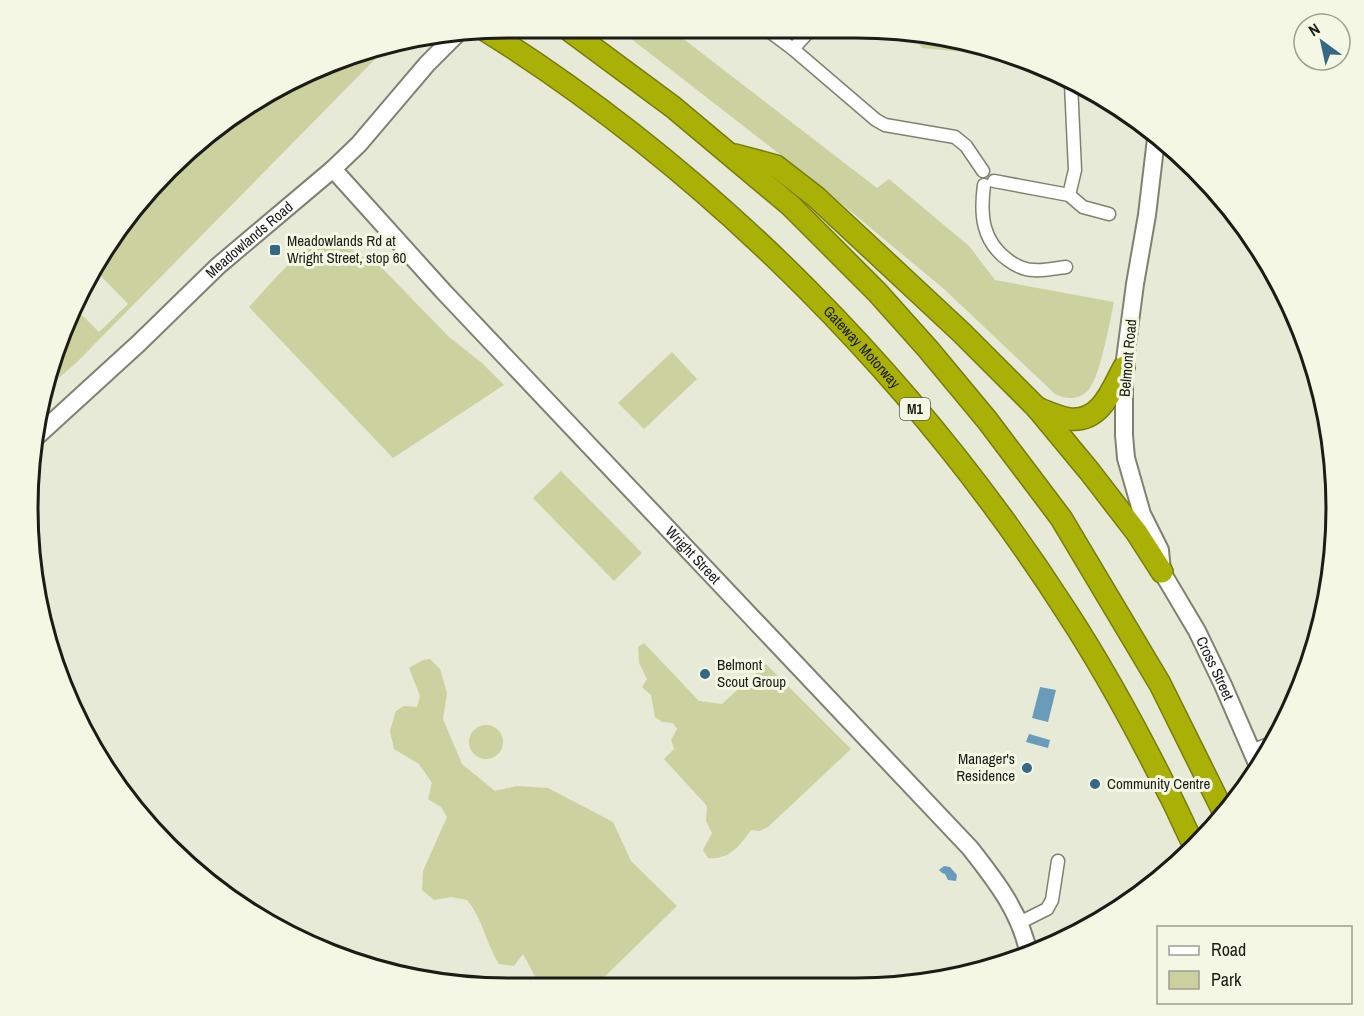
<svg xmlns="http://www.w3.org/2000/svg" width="1364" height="1016" viewBox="0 0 1364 1016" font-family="'Archivo Narrow',sans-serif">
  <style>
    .green { fill: #cbd19f }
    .water { fill: #699cbb }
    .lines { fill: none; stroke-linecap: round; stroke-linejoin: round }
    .street-casing { stroke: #7f8270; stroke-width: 15 }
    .secondary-casing { stroke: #7f8270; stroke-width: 20 }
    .highway-casing { stroke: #777d0c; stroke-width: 24 }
    .street { stroke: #fff; stroke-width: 12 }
    .secondary { stroke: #fff; stroke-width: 16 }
    .highway { stroke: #a9b107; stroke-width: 21 }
    .poi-dot { fill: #356885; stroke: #f4f7e3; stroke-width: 2 }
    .labels { text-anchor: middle; stroke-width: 6; stroke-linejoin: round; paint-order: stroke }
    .shield { fill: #f4f7e3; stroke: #5c5e53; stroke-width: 1.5 }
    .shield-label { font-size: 14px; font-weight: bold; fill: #1b1c15 }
    .street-label { font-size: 15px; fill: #1b1c15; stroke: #f4f7e3 }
    .poi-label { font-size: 15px; fill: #1b1c15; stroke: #f4f7e3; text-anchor: start }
    .rim { fill: none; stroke: #1b1c15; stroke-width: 3 }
  </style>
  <rect width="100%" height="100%" fill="#e7ead6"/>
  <!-- green -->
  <g class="green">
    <path d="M616,27h52l209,161 12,-9 80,67 26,34 119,22c-4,18 -14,75 -25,87 -9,11 -22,11 -34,5l-111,-105 -131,-109z"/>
    <path d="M919,33l61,10 9,4v3l-5,4 -62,-6 -4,-5z"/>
    <path d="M392,42l-315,320 -33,29 29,-85 26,26 29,-28 -34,-35 53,-78 120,-99 116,-49z"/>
    <path d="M331,238l49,28 69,71 33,26 22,22 -111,73 -144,-151c21,-22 52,-63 82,-69z"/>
    <path d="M672,352l25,27 -53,50 -26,-26z"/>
    <path d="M561,471l81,82 -28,28 -81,-83z"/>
    <path d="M644,643l55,58 23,3 44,-40 85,85 -83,78 -9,4 -8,-1c-12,16 -21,30 -43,28l-5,-8 9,-17 -6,-12 1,-15 -43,-47 10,-10 -3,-9 6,-11 -4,-6 -11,-1 -7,-5 -4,-22 -9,-8 5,-8 -8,-16 -1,-16z"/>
    <path d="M430,659l10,10 7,24 -4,26 19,45 33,27 22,-5 31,2 65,34 18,39 46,45 -83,81 -66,1 9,-8 -14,-26 -9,12 -15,-2c-13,-20 -16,-45 -32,-64l-16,-3 -17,3 -12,-10 1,-19 24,-54 -6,-10 -13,-8 4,-16 -13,-19 -25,-15 -4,-18 6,-20 8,-5 13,1 3,-11 -11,-28 14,-8z"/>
    <circle cx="486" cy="742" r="17"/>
  </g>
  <!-- water -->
  <g class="water">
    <path d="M1040,687l16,3 -8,32 -16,-4z"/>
    <path d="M1029,734l21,6 -2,8 -22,-6z"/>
    <path d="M944,866l6,1 7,8 -1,6 -8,-1 -3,-6 -3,-1 -3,-3z"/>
  </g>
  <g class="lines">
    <!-- street casing -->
    <g class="street-casing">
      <g id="street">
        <path d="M765,28l28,21 83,71 9,5 70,12 11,9 17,25"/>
        <path d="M793,49l19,-21"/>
        <path d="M994,181l75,14 14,12 26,7"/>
        <path d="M984,185c-4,30 -2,56 24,75 8,6 16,10 26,10 10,1 22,-2 32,-3"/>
        <path d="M1069,195l6,-25 -4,-86"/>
        <path d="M1251,751l25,-10"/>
        <path d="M1019,923l28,-14 5,-9 6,-39"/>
      </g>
    </g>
    <!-- secondary casing -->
    <g class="secondary-casing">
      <g id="secondary">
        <path id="s1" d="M1156,139l-9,76 -12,69 -11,83v68l2,23 16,56 18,36 2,22 35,59 26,54 36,83"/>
        <path id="s2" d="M333,169l110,122 527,557c26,33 51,65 59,107"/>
        <path id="s3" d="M35,438l104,-95 79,-77 115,-97 26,-25 68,-80 30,-30"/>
      </g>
    </g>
    <!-- highway casing -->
    <g class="highway-casing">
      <g id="highway">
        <path d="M565,27l108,80 117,98 87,87 51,57 59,71 74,98 99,166 65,131"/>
        <path id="s4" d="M485,30c231,145 436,354 583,584 37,57 70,118 100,178 10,18 17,37 27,55"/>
        <path d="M735,155l41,11 40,31 146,136 75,75 53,64 47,61 25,39"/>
        <path d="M1037,408c10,4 21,9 32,11 32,4 43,-30 55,-52"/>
      </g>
    </g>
    <!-- street -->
    <use href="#street" class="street"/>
    <!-- secondary -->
    <use href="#secondary" class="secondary"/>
    <!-- highway -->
    <use href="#highway" class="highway"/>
  </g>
  <!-- markers -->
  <g class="poi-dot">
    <rect x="269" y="244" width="12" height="12" rx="3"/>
    <circle cx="705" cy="674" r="6"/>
    <circle cx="1027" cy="768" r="6"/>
    <circle cx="1095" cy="784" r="6"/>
  </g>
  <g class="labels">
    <!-- shield labels -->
    <rect class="shield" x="900" y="398" width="30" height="22" rx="4.5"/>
    <g class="shield-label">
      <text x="915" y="414">M1</text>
    </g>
    <!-- street labels -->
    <g class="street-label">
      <text dy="5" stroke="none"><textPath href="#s3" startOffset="292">Meadowlands Road</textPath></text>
      <text dy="5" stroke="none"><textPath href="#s4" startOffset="494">Gateway Motorway</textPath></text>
      <text transform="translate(1128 358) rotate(-85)" y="5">Belmont Road</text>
      <text dy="5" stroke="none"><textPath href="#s2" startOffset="528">Wright Street</textPath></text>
      <text dy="5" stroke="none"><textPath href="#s1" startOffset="552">Cross Street</textPath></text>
    </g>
    <!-- poi labels -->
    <g class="poi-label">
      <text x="287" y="246">Meadowlands Rd at<tspan x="287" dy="17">Wright Street, stop 60</tspan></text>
      <text x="717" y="670">Belmont<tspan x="717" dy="17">Scout Group</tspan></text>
      <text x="1015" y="764" text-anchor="end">Manager's<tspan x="1015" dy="17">Residence</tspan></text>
      <text x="1107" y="789">Community Centre</text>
    </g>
  </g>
  <!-- crop -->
  <path d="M0 0H1364V1016H0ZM508 38H856A470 470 0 0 1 1326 508V508A470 470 0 0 1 856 978H508A470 470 0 0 1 38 508V508A470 470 0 0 1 508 38Z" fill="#f4f7e3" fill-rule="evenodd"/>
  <path class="rim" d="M508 38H856A470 470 0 0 1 1326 508V508A470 470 0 0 1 856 978H508A470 470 0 0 1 38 508V508A470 470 0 0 1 508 38Z"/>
  <!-- legend -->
  <rect x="1157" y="926" width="195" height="78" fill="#f4f7e3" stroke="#9d9f91" stroke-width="1.5"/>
  <rect x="1169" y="946" width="30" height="9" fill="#ffffff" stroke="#9d9f91" stroke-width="1.5"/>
  <text x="1211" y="956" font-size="18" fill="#1b1c15">Road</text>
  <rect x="1169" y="971" width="30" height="18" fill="#cbd19f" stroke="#9d9f91" stroke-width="1.5"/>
  <text x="1211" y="986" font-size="18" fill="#1b1c15">Park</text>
  <!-- north arrow -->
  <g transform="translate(1322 42) rotate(327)"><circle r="28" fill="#f4f7e3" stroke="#9d9f91" stroke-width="1.5"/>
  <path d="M0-4.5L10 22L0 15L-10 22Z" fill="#356885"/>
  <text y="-9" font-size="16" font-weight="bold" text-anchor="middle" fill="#1b1c15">N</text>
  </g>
</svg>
